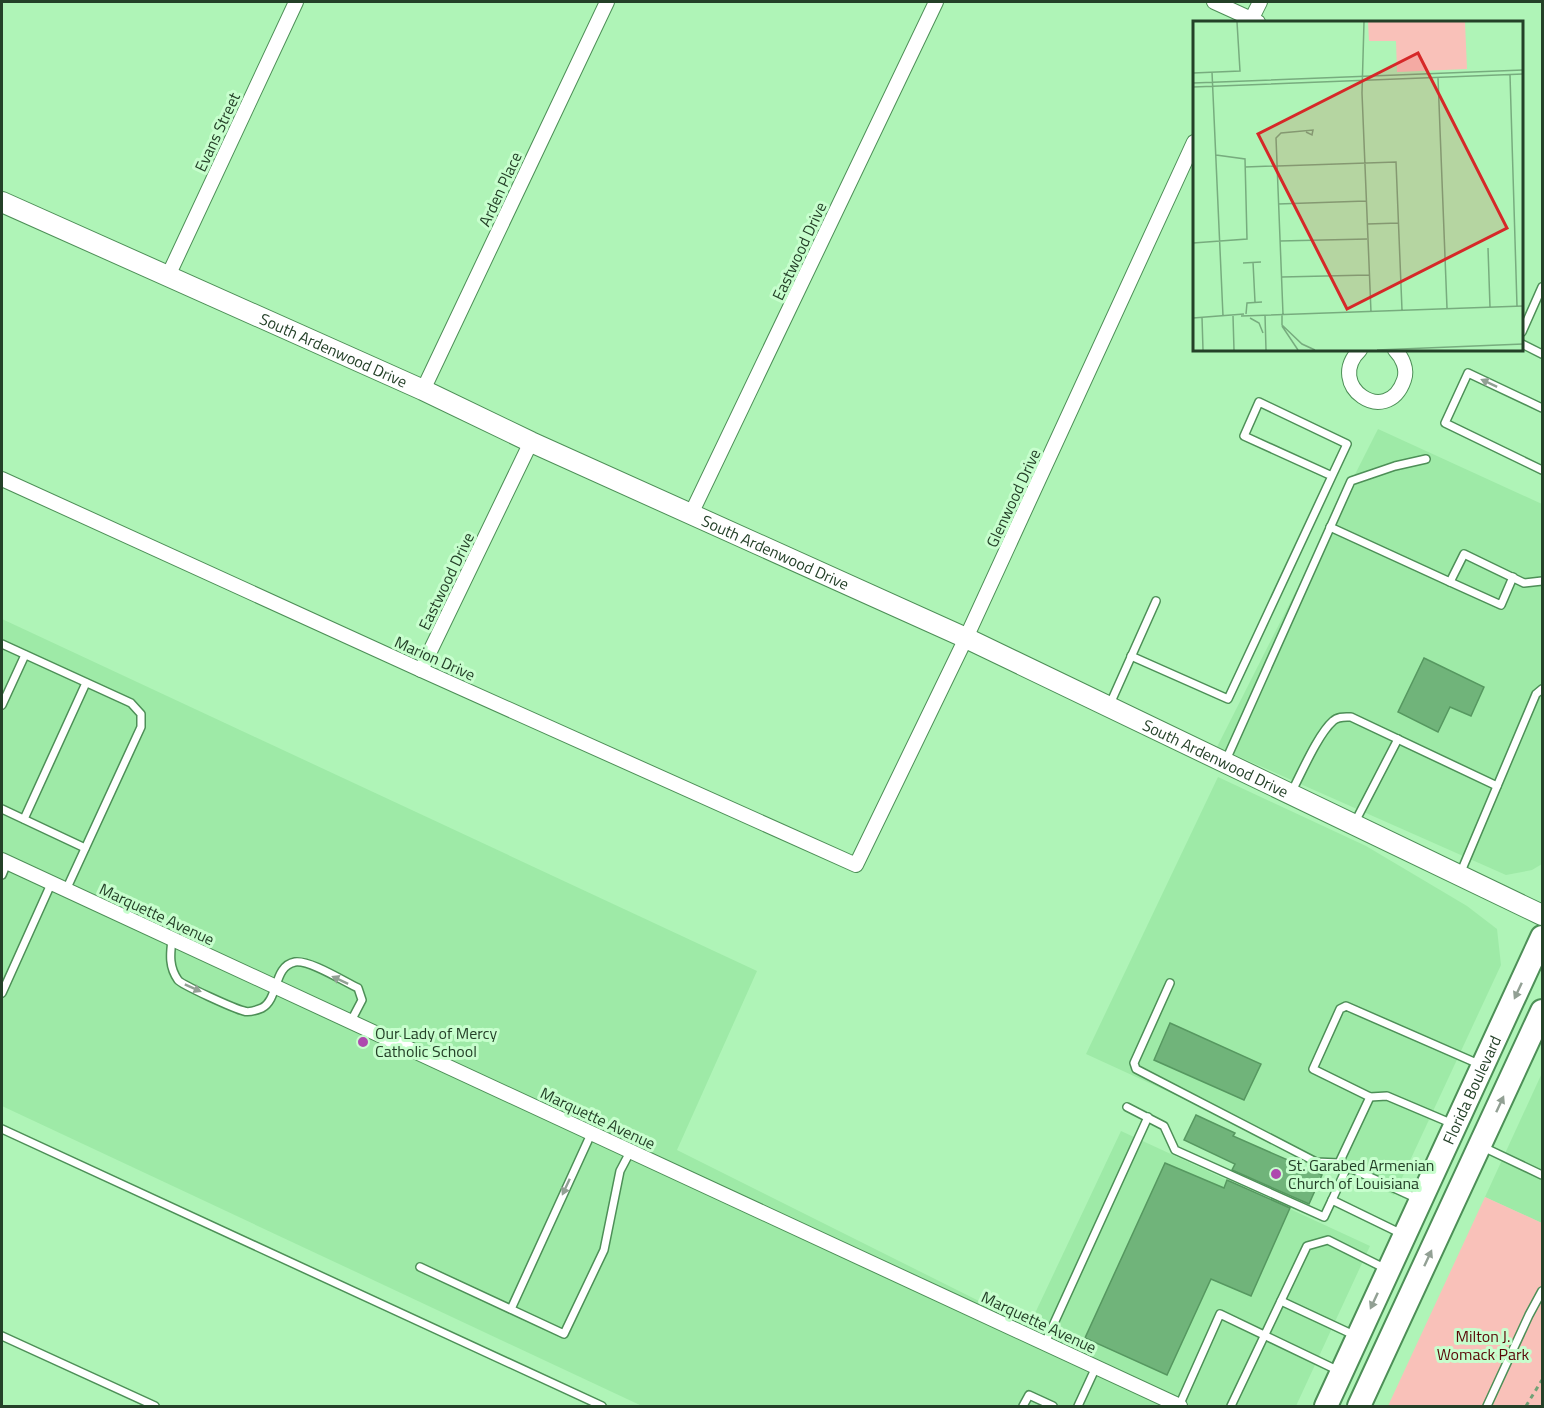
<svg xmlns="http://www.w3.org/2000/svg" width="1544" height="1408" viewBox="0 0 1544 1408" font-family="'Titillium Web',sans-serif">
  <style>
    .built { fill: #9eeaa7 }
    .green { fill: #f9c1b9 }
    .building { fill: #70b47a; stroke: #569860; stroke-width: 1.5 }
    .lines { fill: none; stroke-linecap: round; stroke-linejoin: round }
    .lane-casing { stroke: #4d8f57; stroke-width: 10 }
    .street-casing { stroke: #4d8f57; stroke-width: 16 }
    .secondary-casing { stroke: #4d8f57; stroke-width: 22 }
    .primary-casing { stroke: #4d8f57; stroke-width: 26 }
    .path { stroke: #70a276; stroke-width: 3; stroke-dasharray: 4.5 4.5; stroke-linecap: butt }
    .lane { stroke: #fff; stroke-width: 7 }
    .street { stroke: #fff; stroke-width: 14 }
    .secondary { stroke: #fff; stroke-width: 20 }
    .primary { stroke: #fff; stroke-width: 22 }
    .oneway { fill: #92a094 }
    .poi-dot { fill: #ae49ae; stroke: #c7fecd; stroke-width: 2 }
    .labels { text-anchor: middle; stroke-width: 6; stroke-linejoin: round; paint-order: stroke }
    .street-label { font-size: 16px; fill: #244028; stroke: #c7fecd }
    .poi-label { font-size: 16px; fill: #244028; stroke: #c7fecd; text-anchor: start }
    .park-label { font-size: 16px; fill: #590707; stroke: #c7fecd }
    .inset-road { fill: none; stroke: #77ac7e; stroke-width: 1.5 }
    .view { fill: #d62828; fill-opacity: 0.15; stroke: #d62828; stroke-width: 3 }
    .inset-edge { fill: none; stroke: #244028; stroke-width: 3 }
  </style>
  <rect width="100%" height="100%" fill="#aff4b7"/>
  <!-- built -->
  <g class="built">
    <path d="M1378,429l164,75v360l-10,6 -26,5 -289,-128z"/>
    <path d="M2,619l755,352 -80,179 352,176 92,-195 249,115 -74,160h-654l-640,-300z"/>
    <path d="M1218,777l148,69 101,60 30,23 4,36 -107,230 -308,-141z"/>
    <path d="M1542,1073v150l-57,-26z"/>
  </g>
  <!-- green -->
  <path class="green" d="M1485,1197l57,26v183h-154z"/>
  <!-- building -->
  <g class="building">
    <path d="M1424,658l60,29 -13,29 -21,-9 -12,25 -40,-20z"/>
    <path d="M1170,1023l91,41 -17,36 -90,-40z"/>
    <path d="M1196,1115l39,18 -2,3 89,39 -13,29 -77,-34 3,-6 -51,-24z"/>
    <path d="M1165,1163l59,25 3,-8 63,28 -39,88 -40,-17 -44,96 -82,-37z"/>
  </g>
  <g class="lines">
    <!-- lane casing -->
    <g class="lane-casing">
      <g id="lane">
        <path d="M1522,332l20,-45"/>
        <path d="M1522,344l20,10"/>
        <path d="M1542,408l-74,-35 -23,50 97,47"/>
        <path d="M1330,527l120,55 14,-28 60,29 18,-2"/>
        <path d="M1450,582l51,23 12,-28"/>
        <path d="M2,644l129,59 10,11v13l-75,163"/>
        <path d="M1131,656l97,43 104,-223 15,-32 -88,-42 -15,34 88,40"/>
        <path d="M1110,704l46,-103"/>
        <path d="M2,705l23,-50"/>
        <path d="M1226,760l125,-279 44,-15 31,-7"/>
        <path d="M1291,793c10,-19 27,-59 42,-72 5,-5 12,-4 18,-4l146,69"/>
        <path d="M2,809l83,39"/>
        <path d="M24,819l62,-136"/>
        <path d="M1355,822l43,-83"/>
        <path d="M1460,874l76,-180 6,-5"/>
        <path d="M2,875l5,-12"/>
        <path d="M172,940c-2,15 -3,27 6,40 4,5 57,29 66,31 5,2 13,-1 18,-3 17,-9 11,-42 33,-46 15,-2 48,19 63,26l4,12 -12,23"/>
        <path d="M1170,983l-36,80 2,6 180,93 23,1"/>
        <path d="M2,993l49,-109"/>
        <path d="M1370,1097l-31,66 79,36"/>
        <path d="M1127,1107l37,19 11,24 149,67 8,-17 70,34"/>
        <path d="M1453,1124l-66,-28 -17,1 -57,-28 27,-60 6,-3 135,59"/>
        <path d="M2,1129l600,277"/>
        <path d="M1483,1147l59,28"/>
        <path d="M1332,1200l15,-33"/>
        <path d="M420,1267l144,67 40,-84 16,-79 10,-19"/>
        <path d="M1281,1301l75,35"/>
        <path d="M511,1309l80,-175"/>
        <path d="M2,1336l153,70"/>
        <path d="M1045,1343l103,-226"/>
        <path d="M1023,1406l6,-11 24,11"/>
        <path d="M1078,1406l18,-39"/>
        <path d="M1179,1406l41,-92 119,57"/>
        <path d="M1231,1406l76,-160 21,-6 58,29"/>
        <path d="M1487,1406l42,-91 13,-24"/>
      </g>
    </g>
    <!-- street casing -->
    <g class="street-casing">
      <g id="street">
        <path d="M1214,2l44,20"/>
        <path d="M1250,22l10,-20"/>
        <path d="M168,276l128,-274"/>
        <path d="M1360,350c-36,35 27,79 44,30 4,-11 -2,-23 -9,-30"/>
        <path d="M423,390l184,-388"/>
        <path d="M2,479l419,191 435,195 110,-227 228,-496"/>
        <path d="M691,514l245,-512"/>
        <path d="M421,670l110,-228"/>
        <path d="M2,860l1178,546"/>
      </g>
    </g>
    <!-- secondary casing -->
    <g class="secondary-casing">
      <g id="secondary">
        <path id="s1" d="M2,202l421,188 108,52 435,196 576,277"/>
      </g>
    </g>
    <!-- primary casing -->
    <g class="primary-casing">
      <g id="primary">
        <path id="s2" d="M1326,1406l216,-469"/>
        <path d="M1359,1406l183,-395"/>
      </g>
    </g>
    <!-- path -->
    <path class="path" d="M1526,1406l16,-26"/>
    <!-- lane -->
    <use href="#lane" class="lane"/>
    <!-- street -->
    <use href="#street" class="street"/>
    <!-- secondary -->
    <use href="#secondary" class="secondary"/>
    <!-- primary -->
    <use href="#primary" class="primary"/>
  </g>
  <!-- one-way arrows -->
  <defs><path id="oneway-solid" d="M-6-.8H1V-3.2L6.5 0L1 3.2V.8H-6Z" transform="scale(1.5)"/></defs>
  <g class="oneway">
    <use href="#oneway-solid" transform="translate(1489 383) rotate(-155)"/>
    <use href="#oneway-solid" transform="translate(340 980) rotate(-155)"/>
    <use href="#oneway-solid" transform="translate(193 988) rotate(24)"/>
    <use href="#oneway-solid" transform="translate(1518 991) rotate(115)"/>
    <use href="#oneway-solid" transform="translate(1500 1104) rotate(-65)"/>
    <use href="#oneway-solid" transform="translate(566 1187) rotate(115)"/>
    <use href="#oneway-solid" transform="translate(1428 1258) rotate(-65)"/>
    <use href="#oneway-solid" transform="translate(1374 1301) rotate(115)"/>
  </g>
  <!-- markers -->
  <g class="poi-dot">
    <circle cx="363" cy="1042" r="6"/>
    <circle cx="1276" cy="1174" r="6"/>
  </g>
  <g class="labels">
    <!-- street labels -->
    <g class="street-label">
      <text transform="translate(217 132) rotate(-65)" y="6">Evans Street</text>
      <text transform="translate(500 189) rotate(-65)" y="6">Arden Place</text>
      <text transform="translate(799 251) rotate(-65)" y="6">Eastwood Drive</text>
      <text dy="6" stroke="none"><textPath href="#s1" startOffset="363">South Ardenwood Drive</textPath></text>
      <text transform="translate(1013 498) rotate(-65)" y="6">Glenwood Drive</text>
      <text dy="6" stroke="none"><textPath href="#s1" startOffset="849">South Ardenwood Drive</textPath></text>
      <text transform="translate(446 581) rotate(-64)" y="6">Eastwood Drive</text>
      <text transform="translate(435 658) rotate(24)" y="6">Marion Drive</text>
      <text dy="6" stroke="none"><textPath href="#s1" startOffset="1335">South Ardenwood Drive</textPath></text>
      <text transform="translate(157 914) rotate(25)" y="6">Marquette Avenue</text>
      <text dy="6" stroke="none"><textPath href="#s2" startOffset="348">Florida Boulevard</textPath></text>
      <text transform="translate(598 1118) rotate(25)" y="6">Marquette Avenue</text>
      <text transform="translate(1039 1322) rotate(25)" y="6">Marquette Avenue</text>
    </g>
    <!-- poi labels -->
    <g class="poi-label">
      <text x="375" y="1039">Our Lady of Mercy<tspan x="375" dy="18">Catholic School</tspan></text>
      <text x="1288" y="1171">St. Garabed Armenian<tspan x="1288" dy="18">Church of Louisiana</tspan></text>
    </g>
    <!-- park labels -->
    <g class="park-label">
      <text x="1483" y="1342">Milton J.<tspan x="1483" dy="18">Womack Park</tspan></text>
    </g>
  </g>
  <!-- overview -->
  <g transform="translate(1193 21)">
    <rect width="330" height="330" fill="#aff4b7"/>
    <path d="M175,1h97l2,47 -70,3 -1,-31h-27z" fill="#f9c1b9"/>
    <path class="inset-road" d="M171,1l-2,71 9,219M19,51l11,244M0,52l47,-2 -3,-49M317,54l7,231M245,57l9,230M0,62l330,-13M0,66l330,-13M52,146l151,-5 6,148M85,183l88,-3M174,203l32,-1M87,220l87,-2M0,222l54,-4 -2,-80 -29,-4M295,227l2,59M60,241l2,40M50,242l18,-1M89,256l87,-2M53,293l1,-11 15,-1M89,293v11l20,19 13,6M90,293l-7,-176 5,-5 32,-3 -1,5 -6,-3M72,294l1,35M40,295l1,34M48,295l282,-10M9,296l1,33M0,297l51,-4M57,297l9,5 4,10M89,305l16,24M184,329l146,-6"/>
    <path class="view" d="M225,32l89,175 -160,81 -89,-175z"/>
    <rect width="330" height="330" class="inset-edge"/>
  </g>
  <!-- border -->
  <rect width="1544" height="1408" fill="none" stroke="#244028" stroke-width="6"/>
</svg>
